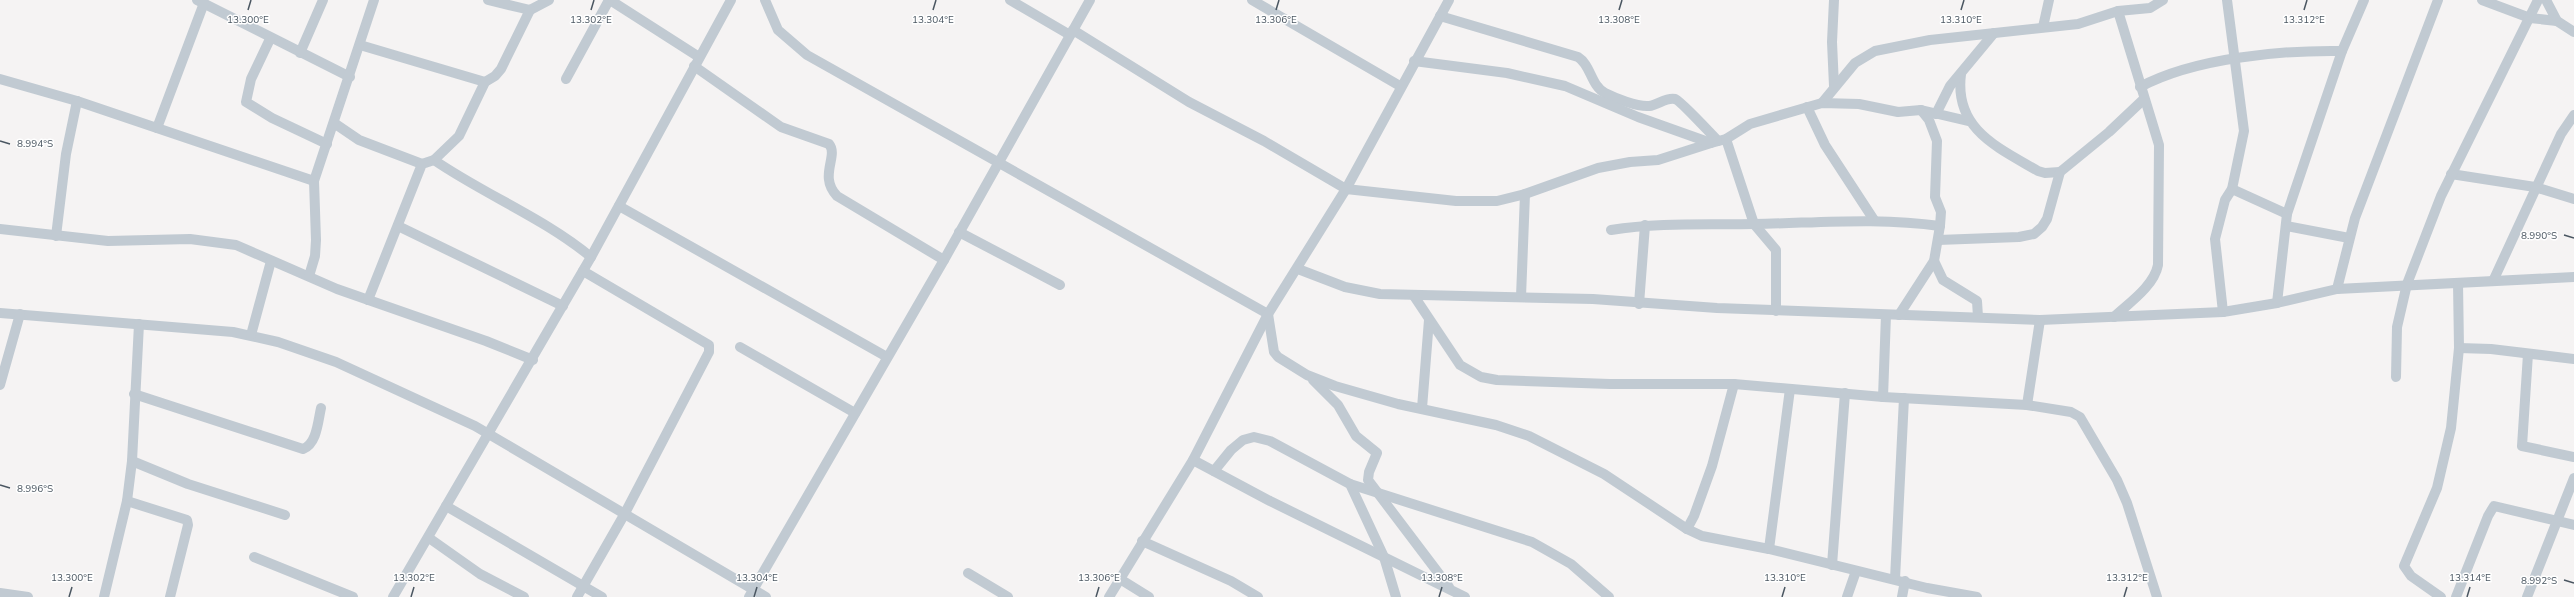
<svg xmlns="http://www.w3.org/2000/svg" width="2574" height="597" viewBox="0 0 2574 597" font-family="'Nunito Sans',sans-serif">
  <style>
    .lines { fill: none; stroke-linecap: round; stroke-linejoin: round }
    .minor { stroke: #c1cad2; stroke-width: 10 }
    .ticks { fill: none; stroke: #4a5661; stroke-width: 1.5 }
    .ticks-label { font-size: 10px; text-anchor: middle; fill: #4a5661; stroke: #fff; stroke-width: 3; stroke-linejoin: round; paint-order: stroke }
  </style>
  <rect width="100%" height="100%" fill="#f5f3f3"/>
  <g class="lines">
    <!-- minor -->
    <g class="minor">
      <path d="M197,0l153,77"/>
      <path d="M488,0l42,10 19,-10"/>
      <path d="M610,0l89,57"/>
      <path d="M765,0l13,30 29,25 461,259 6,38 4,5 29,18 28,11 63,18 98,21 33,11 75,38 83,55 15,7 67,13 158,39 50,9"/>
      <path d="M1010,0l60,35"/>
      <path d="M1252,0l148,86"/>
      <path d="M2482,0l48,18 27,3"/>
      <path d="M2546,0l11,21 17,11"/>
      <path d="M1440,16l138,41c13,8 13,29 27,36 10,5 32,14 44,13 9,-1 17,-9 26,-7 5,1 36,35 43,42"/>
      <path d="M2043,27l6,-27"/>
      <path d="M1073,30l116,72 75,39 82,48 110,12h41l28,-7 73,-26 32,-6 28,-2 53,-17"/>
      <path d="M270,39l-19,40 -5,23 26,16 55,26"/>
      <path d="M360,45l125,37"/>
      <path d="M300,53l23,-53"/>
      <path d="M1414,61l93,12 58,13 73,31 73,26 15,-4 24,-15 72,-21 37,1 39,8 23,-2 47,11"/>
      <path d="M694,66l87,61 48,17c10,12 -11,32 8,52l107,64"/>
      <path d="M1961,74c-7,55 36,73 77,97l7,2 15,-1"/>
      <path d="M0,79l77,22 237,80"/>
      <path d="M566,79l43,-79"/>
      <path d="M1834,86l-2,-44 2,-42"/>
      <path d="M2140,87c54,-29 141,-37 202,-36"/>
      <path d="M1822,103l33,-40 20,-12 55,-11 148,-16 40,-13 32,-3 13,-8"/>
      <path d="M1807,107l18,38 49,75"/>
      <path d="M1936,114l14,-28 44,-53"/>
      <path d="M334,123l25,17 63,24"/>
      <path d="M157,128l47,-125"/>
      <path d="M1726,139l28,85 22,26v61"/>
      <path d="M434,160c51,35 110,58 157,97"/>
      <path d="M2451,174l84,13 39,12"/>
      <path d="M2232,189l55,25"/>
      <path d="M619,206l268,151"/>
      <path d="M398,226l165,80"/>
      <path d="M2286,226l63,12"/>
      <path d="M0,229l108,12 82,-2 46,6 101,44 149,52 47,19"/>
      <path d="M1611,230c48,-8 96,-5 143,-6 63,-1 124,-7 186,2"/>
      <path d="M959,232l101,53"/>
      <path d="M56,236l10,-82 11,-53"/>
      <path d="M1938,240l81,-3 15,-3 8,-7 5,-8 13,-47 49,-40 35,-33"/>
      <path d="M1934,261l9,19 34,21 1,16"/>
      <path d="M1298,269l47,18 35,7 213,5 124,9 323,12 183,-8 54,-9 60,-14 237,-12"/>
      <path d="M309,276l6,-20 1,-16 -2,-59 60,-181"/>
      <path d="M2494,279l67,-145 13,-19"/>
      <path d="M2337,289l18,-71 83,-218"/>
      <path d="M1414,296l46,69 21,12 16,3 113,4h124l149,13 144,8 44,7 9,5 37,63 10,23 30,94"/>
      <path d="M1521,297l4,-103"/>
      <path d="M368,300l54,-136 12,-4 25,-24 26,-54 10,-6 6,-7 29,-59"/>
      <path d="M2277,303l10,-89 55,-163 22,-51"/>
      <path d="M1639,304l6,-79"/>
      <path d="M2223,312l-8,-73 10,-39 7,-11 12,-58 -17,-131"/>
      <path d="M0,313l233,19 45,10 58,20 139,64 291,171"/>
      <path d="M1899,315l35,-54 6,-35 1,-14 -6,-15 2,-56 -8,-21 -8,-10"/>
      <path d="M2114,317c15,-14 40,-31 44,-52l1,-120 -41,-134"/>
      <path d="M251,335l20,-74"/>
      <path d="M740,347l115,66"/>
      <path d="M2459,348l32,1 83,10"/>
      <path d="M2528,354l-6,92 52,11"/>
      <path d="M2396,377l1,-50 10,-43 34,-88 97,-196"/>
      <path d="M1313,380l25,25 18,31 21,17 -8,19 -1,8 81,107"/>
      <path d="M0,385l20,-71"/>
      <path d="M134,394l169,55c14,-5 15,-28 18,-41"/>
      <path d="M1883,397l3,-82"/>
      <path d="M2027,405l13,-85"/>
      <path d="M1422,408l7,-88"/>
      <path d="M1193,460l77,41 195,96"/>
      <path d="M132,461l56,23 97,31"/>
      <path d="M1214,471l17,-21 12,-10 11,-3 16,4 80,43 34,73 12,40"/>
      <path d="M1350,484l182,58 39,22 38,33"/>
      <path d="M127,501l60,19 1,5 -18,72"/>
      <path d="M446,506l156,91"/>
      <path d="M1687,529l7,-13 18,-50 22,-82"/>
      <path d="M429,538l51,36 44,23"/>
      <path d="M1142,541l89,40 27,16"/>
      <path d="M1769,549l21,-160"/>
      <path d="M254,557l99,40"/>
      <path d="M1832,565l13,-172"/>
      <path d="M968,573l40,24"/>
      <path d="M1120,579l29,18"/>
      <path d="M1895,579l9,-181"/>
      <path d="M0,593l28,4"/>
      <path d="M104,597l23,-96 5,-40 7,-137"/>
      <path d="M393,597l198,-340 140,-257"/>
      <path d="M577,597l47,-82 85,-163v-7l-126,-74"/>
      <path d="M749,597l195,-337 146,-260"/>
      <path d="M1109,597l84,-137 75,-146 78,-125 103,-189"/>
      <path d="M1847,597l9,-26"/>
      <path d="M1902,597l3,-16"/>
      <path d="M2441,597l-30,-21 -7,-10 33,-78 14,-60 8,-80 -1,-65"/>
      <path d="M2456,597l32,-81 6,-10 80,19"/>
      <path d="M2527,597l47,-119"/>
    </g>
  </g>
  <!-- ticks -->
  <path class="ticks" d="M248,10l3,-10M591,10l3,-10M933,10l3,-10M1276,10l3,-10M1619,10l3,-10M1961,10l3,-10M2304,10l3,-10M0,141l10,3M2564,235l10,3M0,485l10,3M2564,580l10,3M69,597l3,-10M411,597l3,-10M754,597l3,-10M1096,597l3,-10M1439,597l3,-10M1782,597l3,-10M2124,597l3,-10M2467,597l3,-10"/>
  <g class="ticks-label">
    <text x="248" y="23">13.300°E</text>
    <text x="591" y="23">13.302°E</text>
    <text x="933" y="23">13.304°E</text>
    <text x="1276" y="23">13.306°E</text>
    <text x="1619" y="23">13.308°E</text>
    <text x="1961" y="23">13.310°E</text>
    <text x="2304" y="23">13.312°E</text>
    <text x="35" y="147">8.994°S</text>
    <text x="2539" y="239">8.990°S</text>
    <text x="35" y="492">8.996°S</text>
    <text x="72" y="581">13.300°E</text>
    <text x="414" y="581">13.302°E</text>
    <text x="757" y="581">13.304°E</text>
    <text x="1099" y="581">13.306°E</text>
    <text x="1442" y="581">13.308°E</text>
    <text x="1785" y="581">13.310°E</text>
    <text x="2127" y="581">13.312°E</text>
    <text x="2470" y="581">13.314°E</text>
    <text x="2539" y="584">8.992°S</text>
  </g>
</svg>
